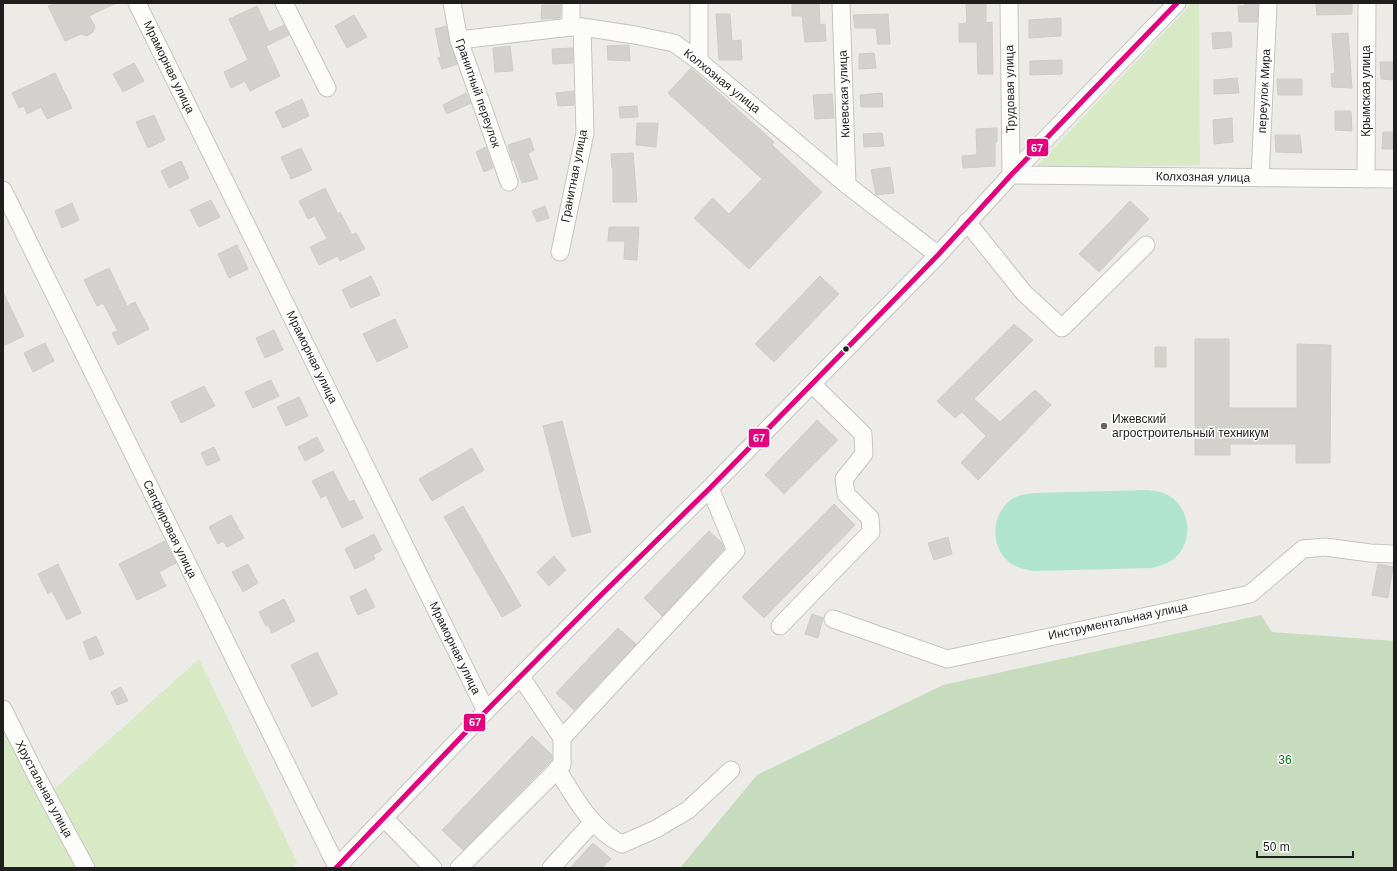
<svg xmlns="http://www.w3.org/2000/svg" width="1397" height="871" viewBox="0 0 1397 871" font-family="Arial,sans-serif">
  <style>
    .grass { fill: #d7eac5 }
    .forest { fill: #c6dcbc }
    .pitch { fill: #b1e4d0 }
    .building { fill: #d3d1ce; stroke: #cfccc8 }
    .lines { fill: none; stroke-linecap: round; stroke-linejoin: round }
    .minor-casing { stroke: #c5c4c3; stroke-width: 19 }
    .minor { stroke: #fcfcfb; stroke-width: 17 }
    .bus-1-casing { stroke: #fff; stroke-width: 8 }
    .bus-1 { stroke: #e5007d; stroke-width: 5 }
    .bus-dot { fill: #1e1e1e; stroke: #fff; stroke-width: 1.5 }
    .poi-dot { fill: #666664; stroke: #fff; stroke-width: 1.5 }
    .labels { text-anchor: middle; stroke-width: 3; stroke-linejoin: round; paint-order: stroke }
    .street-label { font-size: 12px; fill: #1e1e1e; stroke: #fff }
    .poi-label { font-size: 12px; fill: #1e1e1e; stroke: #fff; text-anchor: start }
    .park-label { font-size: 12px; fill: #0a7d19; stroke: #fff }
    .line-badge { stroke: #fff; stroke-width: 1.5 }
    .badge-label { font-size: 11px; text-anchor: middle; font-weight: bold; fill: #fff }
  </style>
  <rect width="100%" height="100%" fill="#ecebe7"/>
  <!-- grass -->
  <g class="grass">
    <path d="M1192,3h7l1,162 -165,3z"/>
    <path d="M199,659l98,203 -6,6h-288v-142l38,75z"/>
  </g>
  <!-- forest -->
  <path class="forest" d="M1261,615l11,17 122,9v227h-714l77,-93 186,-90z"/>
  <!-- pitch -->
  <path class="pitch" d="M1148,490c4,1 11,1 15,3 25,9 32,42 15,62 -7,8 -17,11 -27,13l-118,3c-10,-2 -21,-4 -28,-13 -17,-19 -11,-52 13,-62 5,-2 11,-2 16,-3z"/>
  <!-- building -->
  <g class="building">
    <path d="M54,3h62l-27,13 6,10 -2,6 -6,4 -6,-2 -16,7 -17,-35z"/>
    <path d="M792,3h27l1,22 5,-1 1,17 -21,1 -3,-26h-10z"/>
    <path d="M966,3h20v20l6,-1 1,52h-15l-1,-32h-18v-18l8,-1z"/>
    <path d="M1245,3h13l-1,19h-18l-1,-16h7z"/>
    <path d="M1316,3h36v11l-35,1z"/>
    <path d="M542,5h19l-1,13 -19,1z"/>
    <path d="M257,6l12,26 15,-7 5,10 -23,11 14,30 -30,15 -5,-10 -14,7 -7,-16 24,-12 -19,-41z"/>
    <path d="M716,14h14l2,27 9,-1 1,20h-23z"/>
    <path d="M888,14l2,30h-12l-2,-16h-21l-2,-13z"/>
    <path d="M354,15l13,22 -20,11 -12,-22z"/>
    <path d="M1061,18v18l-32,2v-18z"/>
    <path d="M446,26l4,17 7,21 -15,5 -4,-11 3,-1 -6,-28z"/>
    <path d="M1231,32l1,15 -19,2 -1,-16z"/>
    <path d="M1348,33l4,55 -20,-1 -1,-13 4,-1 -3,-39z"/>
    <path d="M629,45l1,16 -22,-1 -1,-14z"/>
    <path d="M510,46l3,25 -18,1 -2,-24z"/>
    <path d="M573,48v15l-20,1 -1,-15z"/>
    <path d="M874,53l2,15 -17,1v-15z"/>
    <path d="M1062,60v14l-32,1v-14z"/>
    <path d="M1380,62h14v18l-13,-1z"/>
    <path d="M134,63l10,18 -21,11 -10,-18z"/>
    <path d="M691,68l83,74 -2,3 50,47 -73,77 -55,-51 19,-20 16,16 33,-35 -94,-86z"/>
    <path d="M55,73l17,35 -25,11 -6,-12 -14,7 -3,-8 -5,2 -7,-15z"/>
    <path d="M1237,78l2,15 -25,1v-14z"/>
    <path d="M1277,79h25v16h-24z"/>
    <path d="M574,91v14l-16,1 -2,-13z"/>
    <path d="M466,93l5,10 -24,11 -4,-9z"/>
    <path d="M882,93l1,14h-22l-1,-12z"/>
    <path d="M832,94l2,24 -19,1 -2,-24z"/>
    <path d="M302,99l7,17 -26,12 -8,-16z"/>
    <path d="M637,106l1,11 -18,1 -1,-11z"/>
    <path d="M1335,111h16l1,20 -17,-1z"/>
    <path d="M154,115l11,25 -17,8 -12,-26z"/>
    <path d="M1232,118l1,24 -19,2 -1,-24z"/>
    <path d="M637,123h21l-2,24 -20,-2z"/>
    <path d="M997,128v14h-2v24l-32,2 -1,-12 15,-1 -1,-26z"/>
    <path d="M1383,132h11v17h-12z"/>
    <path d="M882,133l2,13 -20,1 -1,-13z"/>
    <path d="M1275,135h25l2,18 -26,-1z"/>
    <path d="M530,138l4,12 -6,3 10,26 -16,4 -8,-23h-2l-4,-15z"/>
    <path d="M486,147l7,21 -9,4 -8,-20z"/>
    <path d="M301,148l11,22 -21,9 -10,-22z"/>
    <path d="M633,153l4,49h-24v-34h-1l-1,-14z"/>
    <path d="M181,161l8,17 -20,10 -8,-17z"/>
    <path d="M890,167l4,26 -18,2 -5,-25z"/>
    <path d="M325,188l13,26 2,-2 12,23 4,-2 9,16 -25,12 -2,-5 -19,9 -9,-18 17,-8 -12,-23 -7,3 -9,-18z"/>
    <path d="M211,200l9,17 -21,10 -9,-17z"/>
    <path d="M1130,201l19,18 -50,53 -20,-18z"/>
    <path d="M72,203l7,17 -17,8 -7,-17z"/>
    <path d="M545,206l4,12 -12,4 -5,-11z"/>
    <path d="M609,227h30l-2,33 -13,-1 1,-18h-17z"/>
    <path d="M237,245l11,24 -19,9 -11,-24z"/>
    <path d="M109,268l18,38 8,-4 14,27 -31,16 -6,-12 6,-2 -15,-28 -6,3 -13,-26z"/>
    <path d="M371,276l9,19 -29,13 -9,-18z"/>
    <path d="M820,276l19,18 -65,68 -19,-18z"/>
    <path d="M3,292l21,44 -21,10z"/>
    <path d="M395,319l13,28 -31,15 -14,-28z"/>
    <path d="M1014,324l19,16 -59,59 26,23 35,-32 16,15 -73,75 -17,-17 25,-27 -24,-24 -7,6 -18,-17z"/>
    <path d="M274,330l9,20 -18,8 -9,-20z"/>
    <path d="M1195,339h34v69h68v-64l34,1 -1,118h-34v-19h-66v11h-35z"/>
    <path d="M45,343l9,18 -21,11 -9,-19z"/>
    <rect x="1155" y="347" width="11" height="20"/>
    <path d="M271,380l8,16 -26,12 -8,-16z"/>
    <path d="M204,386l11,20 -34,17 -10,-21z"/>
    <path d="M299,397l9,19 -22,10 -9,-19z"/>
    <path d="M817,420l21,20 -54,54 -19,-19z"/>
    <path d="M562,421l29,111 -19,5 -29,-111z"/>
    <path d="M317,437l7,14 -19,10 -7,-14z"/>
    <path d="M214,447l6,13 -13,6 -6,-13z"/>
    <path d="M472,448l12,22 -52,31 -13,-22z"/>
    <path d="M333,471l16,31 5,-2 9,18 -21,10 -16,-33 -5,3 -9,-17z"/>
    <path d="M834,504l21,21 -91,93 -22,-21z"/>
    <path d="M463,506l58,100 -19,11 -58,-100z"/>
    <path d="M231,515l13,23 -17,9 -4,-6 -5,3 -9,-17z"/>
    <path d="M709,531l13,12 2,6 -62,67 -18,-18z"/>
    <path d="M374,534l8,16 -9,5 2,4 -20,10 -10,-20z"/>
    <path d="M948,537l4,17 -18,6 -6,-17z"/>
    <path d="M165,541l11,22 -17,9 7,14 -29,14 -18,-36z"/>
    <path d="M554,556l12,14 -17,16 -12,-14z"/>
    <path d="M58,564l23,49 -14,7 -15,-29 -4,3 -10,-20z"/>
    <path d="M248,564l10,19 -15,9 -11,-20z"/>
    <path d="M1378,564l15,3 -5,31 -16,-3z"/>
    <path d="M366,589l9,18 -17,8 -8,-18z"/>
    <path d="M284,599l11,22 -23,12 -4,-8 -2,1 -7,-14z"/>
    <path d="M812,614l11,4 -5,20 -13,-4z"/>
    <path d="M618,628l18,16 -62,66 -18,-17z"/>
    <path d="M96,636l8,18 -14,6 -7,-18z"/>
    <path d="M317,652l21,42 -26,13 -21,-42z"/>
    <path d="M121,687l7,14 -11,4 -6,-13z"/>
    <path d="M532,736l20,19v5l-89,90 -21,-20z"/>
    <path d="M593,843l18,16 -9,9h-32z"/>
  </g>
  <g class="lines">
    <!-- minor casing -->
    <g class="minor-casing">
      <g id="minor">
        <path d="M137,3l349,708"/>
        <path d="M284,3l43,85"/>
        <path d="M452,3l7,37 50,142"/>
        <path d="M699,3v58"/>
        <path d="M841,3l6,182"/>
        <path d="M1009,3l2,172"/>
        <path d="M571,27v-24"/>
        <path d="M459,40l112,-13h11l53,8 39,8 25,18 148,124 91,70"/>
        <path d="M1011,175l383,4"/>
        <path d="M1260,178l8,-174"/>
        <path d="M1366,179l1,-176"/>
        <path d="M3,190l334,677"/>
        <path d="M967,222l57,71 38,35 84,-83"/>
        <path d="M560,252l25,-119 -3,-106"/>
        <path d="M833,619l114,40 303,-65 53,-45 22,-2 45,6 24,1"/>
        <path d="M780,626l91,-94 -1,-14 -24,-24 -2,-15 20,-25 -1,-20 -51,-50"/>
        <path d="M3,709l34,68 49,91"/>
        <path d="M562,738l174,-187 -26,-63"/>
        <path d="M557,769c17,28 35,61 65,75l34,-15 32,-19 43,-40"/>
        <path d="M384,818l49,50"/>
        <path d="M336,868l150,-157 116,-117 108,-106 228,-233 73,-80 166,-172"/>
        <path d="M459,868l103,-103v-27l-41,-61"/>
        <path d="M551,868l42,-46"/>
      </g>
    </g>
    <!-- minor -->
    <use href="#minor" class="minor"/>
    <!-- bus-1 casing -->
    <g class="bus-1-casing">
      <path id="bus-1" d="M336,868l150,-157 116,-117 108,-106 228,-233 73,-80 166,-172"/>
    </g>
    <!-- bus-1 -->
    <use href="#bus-1" class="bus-1"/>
  </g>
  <!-- markers -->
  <circle class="bus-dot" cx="846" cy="349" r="3.5"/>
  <circle class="poi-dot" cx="1104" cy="426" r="4"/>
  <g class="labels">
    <!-- street labels -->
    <g class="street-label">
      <text transform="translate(169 67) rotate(64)" y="4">Мраморная улица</text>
      <text transform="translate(722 81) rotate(39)" y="4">Колхозная улица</text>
      <text transform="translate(1010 89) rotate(-91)" y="4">Трудовая улица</text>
      <text transform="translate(1264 91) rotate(-87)" y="4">переулок Мира</text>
      <text transform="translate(1366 91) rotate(-90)" y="4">Крымская улица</text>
      <text transform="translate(478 93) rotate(71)" y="4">Гранитный переулок</text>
      <text transform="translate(844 94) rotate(-92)" y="4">Киевская улица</text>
      <text transform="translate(574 176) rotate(-79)" y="4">Гранитная улица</text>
      <text transform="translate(1203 177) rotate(1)" y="4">Колхозная улица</text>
      <text transform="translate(312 357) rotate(64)" y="4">Мраморная улица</text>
      <text transform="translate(170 529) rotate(64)" y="4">Сапфировая улица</text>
      <text transform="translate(1118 621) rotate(-12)" y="4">Инструментальная улица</text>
      <text transform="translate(455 648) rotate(64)" y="4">Мраморная улица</text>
      <text transform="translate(44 789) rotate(62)" y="4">Хрустальная улица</text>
    </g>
    <!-- poi labels -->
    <g class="poi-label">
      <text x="1112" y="423">Ижевский<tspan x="1112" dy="14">агростроительный техникум</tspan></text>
    </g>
    <!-- park labels -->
    <g class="park-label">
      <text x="1285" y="764">36</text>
    </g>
  </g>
  <g class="line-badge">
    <rect x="1026" y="138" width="23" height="19" rx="4" fill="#e5007d"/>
    <rect x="748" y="428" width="22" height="20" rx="4" fill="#e5007d"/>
    <rect x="463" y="713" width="23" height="19" rx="4" fill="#e5007d"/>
  </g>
  <g class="badge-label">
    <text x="1037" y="152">67</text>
    <text x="759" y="442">67</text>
    <text x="475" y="726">67</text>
  </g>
  <!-- border -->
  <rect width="1397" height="871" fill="none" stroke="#1e1e1e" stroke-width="8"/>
  <!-- scale -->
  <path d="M1257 851v6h96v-6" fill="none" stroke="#1e1e1e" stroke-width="2"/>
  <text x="1263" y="851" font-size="12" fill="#1e1e1e" stroke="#ffffff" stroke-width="3" paint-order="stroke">50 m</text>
</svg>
